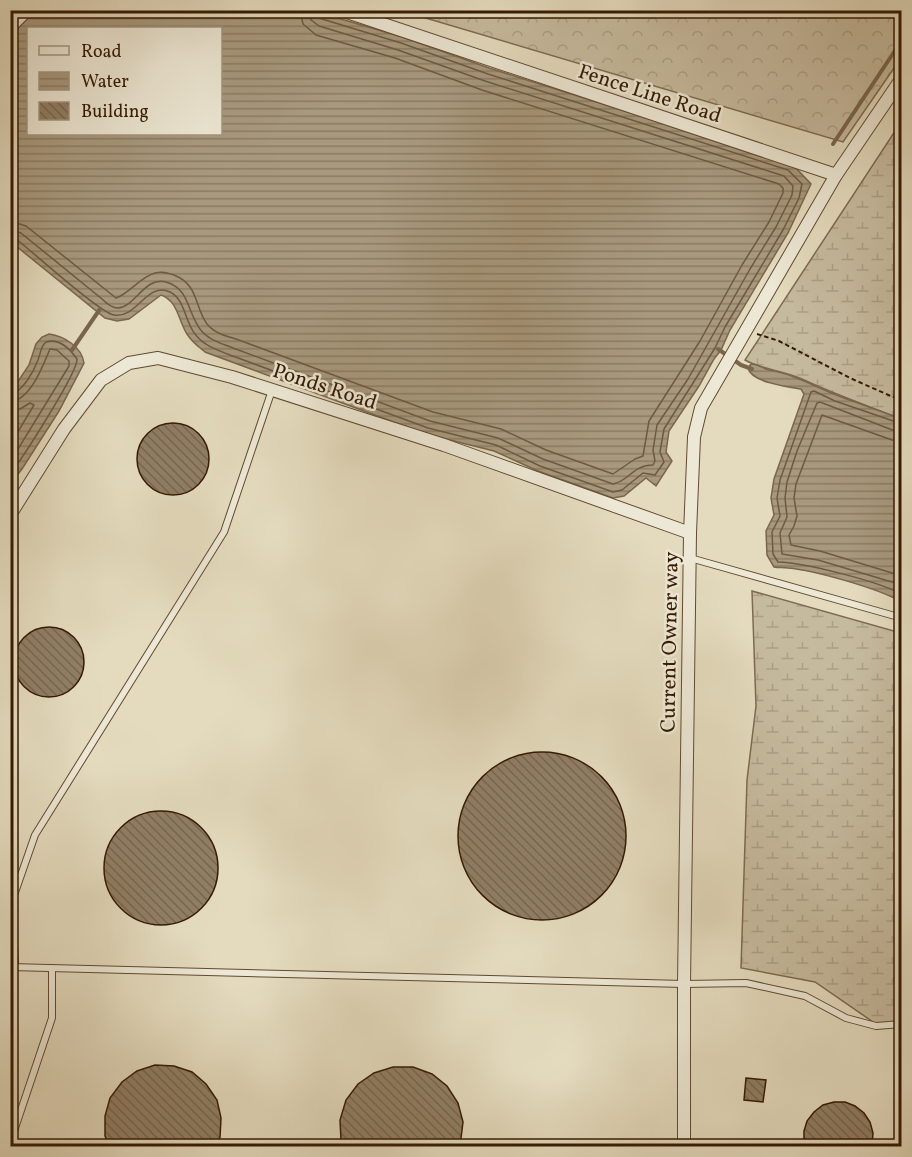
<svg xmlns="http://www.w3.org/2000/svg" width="912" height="1157" viewBox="0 0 912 1157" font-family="Vollkorn,serif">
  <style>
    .forest { fill: url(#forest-crowns); stroke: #7e6a50; stroke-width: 1.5 }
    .wetland { fill: url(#wetland-marsh); stroke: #7e6a50; stroke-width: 1.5 }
    .water { fill: url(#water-rules); stroke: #7a664c; stroke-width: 1.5; fill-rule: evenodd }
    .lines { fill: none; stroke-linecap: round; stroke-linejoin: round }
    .shore { stroke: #6e5a40; stroke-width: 1.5 }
    .stream { stroke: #7a664c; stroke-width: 4 }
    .building { fill: url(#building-back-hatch); stroke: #351a02; stroke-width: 1.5 }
    .service-casing { stroke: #614a31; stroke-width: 8 }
    .minor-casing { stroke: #614a31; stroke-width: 14 }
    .path { stroke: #351a02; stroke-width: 2; stroke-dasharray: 4.5 3; stroke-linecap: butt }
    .service { stroke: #ede8d5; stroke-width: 6 }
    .minor { stroke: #ede8d5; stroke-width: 12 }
    .labels { text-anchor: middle; stroke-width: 5; stroke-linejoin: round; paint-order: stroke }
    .street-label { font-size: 21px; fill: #351a02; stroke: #ede8d5 }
  </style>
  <defs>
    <pattern id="forest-crowns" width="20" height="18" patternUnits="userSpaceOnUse" patternTransform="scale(1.5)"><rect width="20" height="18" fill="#c6ba9e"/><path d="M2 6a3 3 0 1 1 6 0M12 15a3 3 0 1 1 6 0" fill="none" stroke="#ab9f86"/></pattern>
    <pattern id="wetland-marsh" width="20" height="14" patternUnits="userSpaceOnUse" patternTransform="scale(1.5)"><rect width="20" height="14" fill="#c6ba9e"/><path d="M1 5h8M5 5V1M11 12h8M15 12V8" fill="none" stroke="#ab9f86"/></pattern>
    <pattern id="water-rules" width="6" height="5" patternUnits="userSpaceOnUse" patternTransform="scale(1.5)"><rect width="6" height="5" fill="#a8997e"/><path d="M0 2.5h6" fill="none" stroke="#8a7c65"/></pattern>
    <pattern id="building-back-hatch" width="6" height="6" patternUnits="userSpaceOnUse" patternTransform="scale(1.5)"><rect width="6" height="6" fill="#907e64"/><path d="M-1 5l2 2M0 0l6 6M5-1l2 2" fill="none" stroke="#766650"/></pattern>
  </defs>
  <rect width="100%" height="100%" fill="#e4dbbe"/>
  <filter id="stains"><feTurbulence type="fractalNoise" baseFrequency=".00333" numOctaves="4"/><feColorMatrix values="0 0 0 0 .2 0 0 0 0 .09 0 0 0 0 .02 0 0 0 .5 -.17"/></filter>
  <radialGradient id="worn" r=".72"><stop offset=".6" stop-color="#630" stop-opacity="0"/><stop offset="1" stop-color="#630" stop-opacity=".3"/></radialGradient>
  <!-- forest -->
  <path class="forest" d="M402,11h499v47l-58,84z"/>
  <!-- wetland -->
  <g class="wetland">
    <path d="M901,122v297c-33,-13 -67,-25 -99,-40 -19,-9 -40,-9 -57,-19z"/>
    <path d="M752,591l149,42v389l-25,2 -61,-42 -74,-14 6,-188 9,-74z"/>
  </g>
  <!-- water -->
  <g class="water">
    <path d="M35,11h279l88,26 87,31 303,96 19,20 -23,49 -58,97 -9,20 -7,9 -15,27 -30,45 -3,21 6,9 -16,25 -10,-8 -22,18 -11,2 -75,-27 -44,-20 -68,-17 -221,-82c-6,-5 -13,-10 -18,-18 -9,-14 -9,-33 -26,-39l-32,24 -12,2 -12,-3 -94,-76 -1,-206zM28,28h192v106h-192z"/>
    <path d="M49,334c15,2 33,13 35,29l-25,48 -37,58 -11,14v-91l18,-27 7,-21 6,-7z"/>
    <path d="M751,364c7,0 11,4 18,6 25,4 46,17 70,26 21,8 42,15 62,23v183c-20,-13 -88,-32 -113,-34 -5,-1 -9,0 -14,-1l-7,-12 -1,-24 8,-16 -3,-17 3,-19 30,-85 -3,-5c-14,-2 -50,-7 -53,-21z"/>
  </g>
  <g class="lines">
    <!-- shore -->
    <g class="shore">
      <path d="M10,221l16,5 90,72c14,-5 24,-21 39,-25 7,-2 13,0 19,2 25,10 20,31 33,49 7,9 19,12 29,15l197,73 68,17 45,21 67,24 22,-15 8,-3 6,-35 51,-80 42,-76 27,-43 14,-29v-5l-4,-4 -297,-94 -87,-32 -79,-23 -13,-11 -3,-14"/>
      <path d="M10,230l11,3 81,66c4,4 10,9 16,9 17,-1 27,-32 48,-26 24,7 21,30 34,47 8,11 21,14 33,19l197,73 68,17 45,21 70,25c16,-3 20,-19 40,-19l2,-4 -2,-11 4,-25 31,-46 62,-110 26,-42 16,-32 1,-9 -9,-10 -299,-95 -87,-31 -79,-24 -8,-6 -2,-10"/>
      <path d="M10,238l6,1c17,13 84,74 98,76 23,4 33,-34 56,-23 15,7 15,30 25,42 9,12 22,16 35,21l198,73 68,17 44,21 73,26 9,-2 21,-17 12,2 9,-13 -4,-10 4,-23 51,-81 10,-21 58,-97 16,-32 3,-14 -14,-14 -300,-96 -87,-31 -79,-24 -5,-3 -1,-6"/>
      <path d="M10,394c12,-1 24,-23 28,-34 3,-7 2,-13 8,-18 13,-4 24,7 31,17 1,13 -55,100 -67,115"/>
      <path d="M10,402c21,-2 33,-37 40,-53l7,1 12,11v5l-59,96"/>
      <path d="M10,411l10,-2 10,-6 4,2 -24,40"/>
      <path d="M902,424l-67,-23 -21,-10 -3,1 -31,88 -3,18 3,18 -8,16 1,22 5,8c23,0 105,20 124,33"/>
      <path d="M902,432l-7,-1 -75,-29 -3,1 -20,48 -10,31 -2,16 2,19 -7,16 2,21 36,6 84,25"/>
      <path d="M902,441l-10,-1 -70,-25 -26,69 -2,14 3,18 -3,10 -5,9 2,10 29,6 82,25"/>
    </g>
    <!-- stream -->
    <g class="stream">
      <path d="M833,144l69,-104"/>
      <path d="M718,349l23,16 11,4"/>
      <path d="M72,350l28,-41"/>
    </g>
  </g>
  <!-- building -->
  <g class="building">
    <circle cx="173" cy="459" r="36"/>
    <circle cx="49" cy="662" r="35"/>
    <circle cx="542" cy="836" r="84"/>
    <circle cx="161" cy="868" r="57"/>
    <path d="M155,1065l19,1 18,6 14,12 11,16 4,18 -1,19 -4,9h-106l-5,-10v-20l5,-18 12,-16 15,-11z"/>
    <path d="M393,1067h20l19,7 15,12 11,17 5,19 -3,24h-117l-2,-6 -1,-20 6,-20 12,-16 16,-11z"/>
    <path d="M746,1078l20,2 -3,22 -19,-2z"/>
    <path d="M834,1102h11l10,4 9,7 6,9 3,11 -1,13h-68v-15l3,-10 7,-9 9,-7z"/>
  </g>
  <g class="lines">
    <!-- service casing -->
    <g class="service-casing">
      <g id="service">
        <path d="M690,558l212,60"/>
        <path d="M10,967l674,17 62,-1 59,13 41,22 30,8 26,-2"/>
        <path d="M15,967l-3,-66 23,-66 189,-303 48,-142"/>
        <path d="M10,1143l42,-125v-50"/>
      </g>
    </g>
    <!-- minor casing -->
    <g class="minor-casing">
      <g id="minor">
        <path d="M341,10l495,165 66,-97"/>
        <path d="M10,27l17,-17"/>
        <path d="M10,515l54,-86 37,-49 28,-17 29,-5 74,19 212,68 246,88"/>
        <path d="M684,1146v-162l6,-451 4,-96 7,-29 135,-233"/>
      </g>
    </g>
    <!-- path -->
    <path class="path" d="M757,334l22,7 71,37 52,23"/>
    <!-- service -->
    <use href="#service" class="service"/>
    <!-- minor -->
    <use href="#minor" class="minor"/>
  </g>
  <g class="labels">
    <!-- street labels -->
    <g class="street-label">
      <text transform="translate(650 93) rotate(18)" y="7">Fence Line Road</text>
      <text transform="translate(325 386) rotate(18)" y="7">Ponds Road</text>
      <text transform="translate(669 642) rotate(-89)" y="7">Current Owner way</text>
    </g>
  </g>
  <!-- margin -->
  <rect width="912" height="1157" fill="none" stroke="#e4dbbe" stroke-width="36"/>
  <rect x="12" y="12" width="888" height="1133" fill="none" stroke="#351a02" stroke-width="3"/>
  <rect x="18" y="18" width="876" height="1121" fill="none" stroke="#351a02" stroke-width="1.5"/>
  <!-- legend -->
  <rect x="27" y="27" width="195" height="108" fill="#ede8d5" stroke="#a39681" stroke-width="1.5"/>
  <rect x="39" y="46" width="30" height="9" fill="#ede8d5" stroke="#a39681" stroke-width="1.5"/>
  <text x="81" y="57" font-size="18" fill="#351a02">Road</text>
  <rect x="39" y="72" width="30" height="18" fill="url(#water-rules)" stroke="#a39681" stroke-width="1.5"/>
  <text x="81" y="87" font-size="18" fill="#351a02">Water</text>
  <rect x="39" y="102" width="30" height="18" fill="url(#building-back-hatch)" stroke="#a39681" stroke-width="1.5"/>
  <text x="81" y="117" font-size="18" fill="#351a02">Building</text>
  <rect width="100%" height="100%" filter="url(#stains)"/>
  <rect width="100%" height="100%" fill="url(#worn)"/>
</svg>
